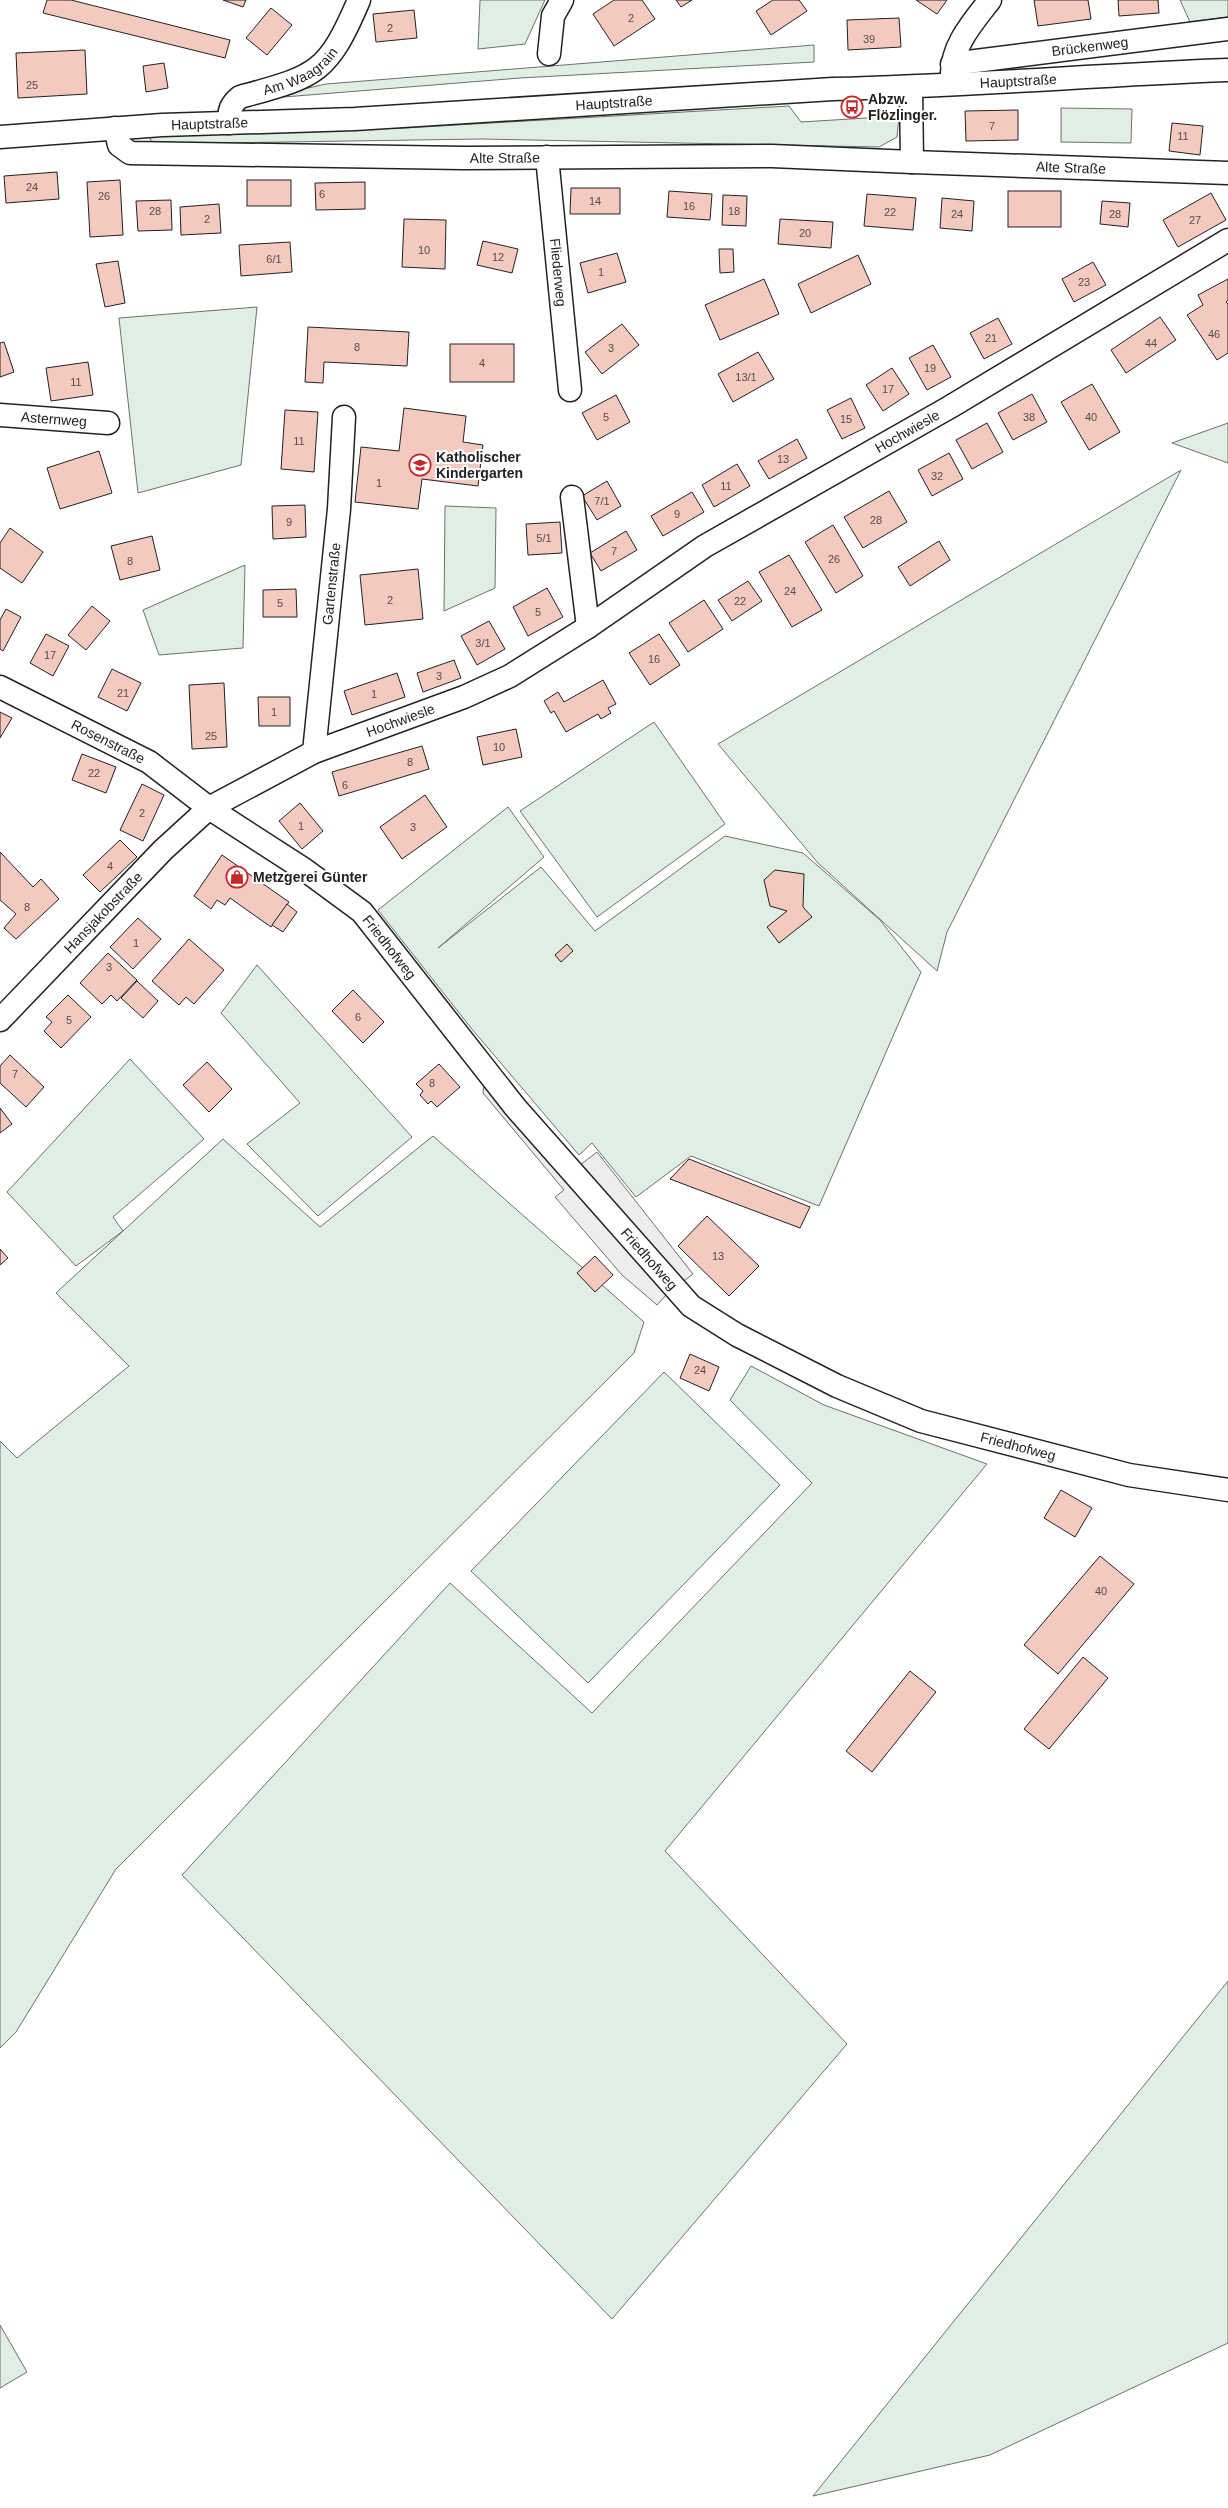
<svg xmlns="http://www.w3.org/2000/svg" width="1228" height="2508" viewBox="0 0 1228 2508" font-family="Helvetica,sans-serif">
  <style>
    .green { fill: #e0efe3; stroke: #6f6f6f }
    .parking { fill: #ededed; stroke: #6f6f6f }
    .building { fill: #f3c9c0; stroke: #222 }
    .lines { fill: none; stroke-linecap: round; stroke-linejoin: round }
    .minor-casing { stroke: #222; stroke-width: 25 }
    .minor { stroke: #fff; stroke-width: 22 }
    .labels { text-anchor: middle; stroke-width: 4; stroke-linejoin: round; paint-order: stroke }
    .number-label { font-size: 11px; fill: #564c4a }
    .street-label { font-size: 14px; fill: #222; stroke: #fff }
    .poi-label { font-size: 14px; font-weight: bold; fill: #222; stroke: #fff; text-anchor: start }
  </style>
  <rect width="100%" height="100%" fill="#fff"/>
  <!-- green -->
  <g class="green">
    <path d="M480,0h65l-20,44 -47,5z"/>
    <path d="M1180,0h48v17l-38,5z"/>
    <path d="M814,45v17l-294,16 -261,21 67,-15z"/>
    <path d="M789,106l12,16 98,-6 -2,21 -18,10 -398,-8 -328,5 -5,-9 256,-7z"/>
    <path d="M1061,108l71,1 -1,34 -70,-1z"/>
    <path d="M257,307l-16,158 -103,28 -19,-175z"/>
    <path d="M1228,423v40l-56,-20z"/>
    <path d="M1181,470l-234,462 -10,39 -119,-108 -100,-119z"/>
    <path d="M445,506l51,2 -1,80 -51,23z"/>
    <path d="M245,565l-2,83 -84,7 -16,-45z"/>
    <path d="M654,722l71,102 -128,93 -77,-106z"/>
    <path d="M508,807l36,50 -106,91 103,-81 54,64 130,-95 78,17 77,67 41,52 -102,234 -128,-50 -55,41 -44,-54 -13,12 -108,-127 -93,-118z"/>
    <path d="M257,965l155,172 -94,79 -71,-72 53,-41 -79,-90z"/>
    <path d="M130,1059l74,80 -91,78 10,14 100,-92 97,88 113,-91 211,186 -10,31 -518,516 -100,163 -16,16v-607l17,17 112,-92 -73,-73 67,-62 -47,35 -69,-74z"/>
    <path d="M751,1366l73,39 163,59 -322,387 182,193 -235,275 -430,-444 268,-292 142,130 220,-230 -82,-83z"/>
    <path d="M664,1372l116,113 -192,198 -117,-112z"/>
    <path d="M1228,1981v362l-238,112 -177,41z"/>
    <path d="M0,2325l27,47 -27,16z"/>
  </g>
  <!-- parking -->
  <path class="parking" d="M484,1084l79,94 34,-26 96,122 -26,20 -10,11 -35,-30 -67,-78 9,-7 -81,-97z"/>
  <!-- building -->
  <g class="building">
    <path d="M47,0h24l159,40 -5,18 -182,-45z"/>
    <path d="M223,0h23l-3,7z"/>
    <path d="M614,0h28l13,19 -41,27 -21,-32z"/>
    <path d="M676,0h16l-11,7z"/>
    <path d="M773,0h26l8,11 -36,24 -15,-24z"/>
    <path d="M916,0h31l-10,14z"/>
    <path d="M1034,0h54l3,19 -53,7z"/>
    <path d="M1118,0h40l1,13 -40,3z"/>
    <path d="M271,8l21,17 -25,30 -21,-17z"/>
    <path d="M414,10l3,28 -41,4 -3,-28z"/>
    <path d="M899,18l2,29 -53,3 -1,-30z"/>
    <path d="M85,50l2,44 -69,4 -2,-45z"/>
    <path d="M164,63l4,25 -22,4 -3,-26z"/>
    <path d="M1018,110v30l-52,1 -1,-30z"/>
    <path d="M1172,123l31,3 -3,29 -31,-4z"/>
    <path d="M57,172l2,27 -53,4 -2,-27z"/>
    <path d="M120,180l3,55 -33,2 -3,-55z"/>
    <rect x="247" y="180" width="44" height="26"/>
    <path d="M365,182v27l-49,1 -1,-27z"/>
    <path d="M571,188h49v26h-50z"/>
    <path d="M669,191l43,3 -2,26 -43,-3z"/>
    <rect x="1008" y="191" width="53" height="36"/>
    <path d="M1211,193l15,27 -48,27 -15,-27z"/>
    <path d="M867,194l49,4 -3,32 -49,-4z"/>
    <path d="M723,195l24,1 -1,30 -24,-1z"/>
    <path d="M942,198l32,3 -2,30 -32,-3z"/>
    <path d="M171,200l1,30 -34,1 -2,-30z"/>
    <path d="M1102,201l28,2 -2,24 -28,-3z"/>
    <path d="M219,204l2,29 -40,2 -1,-28z"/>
    <path d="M404,219l42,1 -1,49 -43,-2z"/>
    <path d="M780,219l53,3 -2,26 -53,-4z"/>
    <path d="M483,241l35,8 -6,24 -35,-8z"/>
    <path d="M290,242l2,30 -51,4 -2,-31z"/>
    <path d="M719,249h14l1,23 -14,1z"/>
    <path d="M617,253l9,29 -38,11 -8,-30z"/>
    <path d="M858,255l13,29 -60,29 -13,-29z"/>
    <path d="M118,261l7,42 -20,4 -9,-43z"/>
    <path d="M1093,262l13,23 -32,17 -12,-23z"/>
    <path d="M764,279l15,35 -59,26 -15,-35z"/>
    <path d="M1228,279v21l-2,2 2,2v49l-11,7 -30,-45 16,-10 -5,-10z"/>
    <path d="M1160,317l16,23 -50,33 -15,-23z"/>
    <path d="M998,318l14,26 -28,15 -14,-26z"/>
    <path d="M622,324l17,21 -37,29 -17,-22z"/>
    <path d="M308,327l101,5 -2,34 -83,-4 -1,21 -18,-1z"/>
    <path d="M4,342l10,30 -14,5v-34z"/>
    <rect x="450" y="344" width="64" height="38"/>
    <path d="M933,345l18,32 -24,13 -18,-32z"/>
    <path d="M758,352l16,27 -41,23 -15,-28z"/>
    <path d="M88,362l5,33 -42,6 -5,-33z"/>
    <path d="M892,368l17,26 -26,17 -17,-26z"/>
    <path d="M1092,384l28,48 -31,18 -28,-48z"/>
    <path d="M1032,394l15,28 -34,18 -15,-27z"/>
    <path d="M616,395l14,27 -33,18 -15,-27z"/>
    <path d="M851,398l14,30 -23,11 -15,-29z"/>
    <path d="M404,408l62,8 -3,26 20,3 -5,41 -56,-7 -4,30 -63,-7 6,-55 38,4z"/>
    <path d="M285,410l33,2 -4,60 -33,-3z"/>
    <path d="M987,423l16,29 -31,17 -16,-29z"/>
    <path d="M797,439l10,19 -38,21 -11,-18z"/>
    <path d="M99,451l13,42 -52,16 -13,-41z"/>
    <path d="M949,453l14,26 -31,17 -14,-26z"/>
    <path d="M737,464l13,22 -36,21 -12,-22z"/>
    <path d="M607,481l14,25 -24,14 -15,-24z"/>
    <path d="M889,491l18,31 -44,26 -19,-31z"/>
    <path d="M692,492l12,20 -41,24 -12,-20z"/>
    <path d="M305,505l1,32 -33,2 -1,-33z"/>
    <path d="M560,522l2,31 -34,2 -2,-31z"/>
    <path d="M833,525l30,51 -27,17 -31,-51z"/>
    <path d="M10,528l33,24 -21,31 -22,-15v-25z"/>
    <path d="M626,531l11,19 -36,21 -11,-18z"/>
    <path d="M152,536l8,34 -40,10 -9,-34z"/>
    <path d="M939,541l11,19 -40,26 -12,-19z"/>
    <path d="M789,555l33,55 -30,17 -33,-55z"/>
    <path d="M418,569l5,50 -58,6 -5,-50z"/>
    <path d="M748,581l14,20 -30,20 -14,-21z"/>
    <path d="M547,588l16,29 -35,19 -15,-29z"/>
    <path d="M296,589l1,28h-34v-27z"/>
    <path d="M704,600l19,29 -35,23 -19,-29z"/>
    <path d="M92,606l18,15 -24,29 -18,-15z"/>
    <path d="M6,609l15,8 -18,34 -3,-2v-29z"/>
    <path d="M489,621l16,28 -28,16 -16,-29z"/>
    <path d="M46,634l23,12 -16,30 -23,-13z"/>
    <path d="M659,634l21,31 -30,20 -21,-32z"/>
    <path d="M454,660l7,18 -38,14 -6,-19z"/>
    <path d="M112,669l29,14 -14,28 -29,-14z"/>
    <path d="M397,673l8,24 -53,18 -8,-24z"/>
    <path d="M603,680l13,24 -8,4 3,5 -10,6 -3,-5 -32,18 -12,-21 -3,2 -7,-12 14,-9 6,10z"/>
    <path d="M224,683l3,64 -35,2 -3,-64z"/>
    <path d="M258,697h32v29h-31z"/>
    <path d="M0,712l12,6 -12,20z"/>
    <path d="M516,729l6,28 -39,8 -6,-28z"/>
    <path d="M422,746l7,23 -90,27 -7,-24z"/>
    <path d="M82,754l34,13 -10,26 -34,-13z"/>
    <path d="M142,784l22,11 -21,46 -23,-11z"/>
    <path d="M425,795l22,32 -45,32 -22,-32z"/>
    <path d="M300,803l23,28 -21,18 -23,-28z"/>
    <path d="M120,840l17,17 -37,35 -17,-17z"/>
    <path d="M0,852l33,35 8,-8 18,20 -43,40 -12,-11 12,-14 -16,-14z"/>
    <path d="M222,855l67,47 -18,25 -41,-29 -5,7 -8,-5 -6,9 -17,-13z"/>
    <path d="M775,870l29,4 -1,33 9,10 -33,26 -12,-16 20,-16 -17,-5 -6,-26z"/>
    <path d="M287,904l10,8 -14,20 -11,-7z"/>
    <path d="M138,918l23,21 -28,30 -23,-22z"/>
    <path d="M189,939l35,31 -30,34 -8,-7 -7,8 -27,-24z"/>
    <path d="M567,944l6,7 -12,11 -6,-7z"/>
    <path d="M108,953l29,27 -20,21 -6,-6 -9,9 -22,-21z"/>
    <path d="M137,981l21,20 -15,17 -22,-20z"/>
    <path d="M353,990l31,32 -21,21 -31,-32z"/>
    <path d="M68,995l23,22 -30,31 -17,-17 8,-9 -6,-5z"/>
    <path d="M10,1055l34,32 -18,20 -26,-24v-17z"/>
    <path d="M207,1062l25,27 -23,23 -26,-27z"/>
    <path d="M439,1064l21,23 -23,20 -6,-6 -3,3 -8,-9 3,-4 -7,-7z"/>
    <path d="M0,1108l12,16 -12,9z"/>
    <path d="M689,1159l121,48 -10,21 -130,-49z"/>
    <path d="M707,1216l52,50 -30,30 -51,-50z"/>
    <path d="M0,1249l8,9 -8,7z"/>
    <path d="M595,1256l18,19 -18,17 -18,-19z"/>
    <path d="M690,1354l29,13 -10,24 -29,-13z"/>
    <path d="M1061,1490l31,18 -17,29 -31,-19z"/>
    <path d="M1100,1556l34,28 -76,90 -34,-29z"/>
    <path d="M1083,1657l25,21 -59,71 -25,-20z"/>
    <path d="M910,1671l26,21 -64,80 -26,-21z"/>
  </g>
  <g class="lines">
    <!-- minor casing -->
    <g class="minor-casing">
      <g id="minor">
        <path d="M549,54l4,-38 9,-16"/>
        <path id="s1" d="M952,64l276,-35"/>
        <path d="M952,76c-1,-30 21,-54 38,-76"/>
        <path id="s2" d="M229,123c0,-12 1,-18 11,-26 76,-21 87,-22 119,-97"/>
        <path id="s3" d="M115,128l4,17 11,8 333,5 309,-2 140,6 -1,-75"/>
        <path id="s4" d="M0,137l162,-12 193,-6 478,-30c132,-3 263,-14 395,-19"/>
        <path id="s5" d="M547,157l23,233"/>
        <path id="s6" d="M912,162l316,11"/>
        <path id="s7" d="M0,415l108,8"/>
        <path d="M572,497l16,130"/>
        <path id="s8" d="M0,687l149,75 60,46 96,62 57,42 153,195 176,199 46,29 100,51 84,35 208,54 99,15"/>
        <path id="s9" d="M314,752l25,-243 5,-92"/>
        <path id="s10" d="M0,1020l163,-170 46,-42 105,-56 150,-55 46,-21 78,-49 117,-81 245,-139 278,-167"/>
      </g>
    </g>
    <!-- minor -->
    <use href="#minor" class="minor"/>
  </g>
  <!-- icons -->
  <defs>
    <g id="bus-ring" transform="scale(1.125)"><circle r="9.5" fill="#fff" stroke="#c62828" stroke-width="1.5"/><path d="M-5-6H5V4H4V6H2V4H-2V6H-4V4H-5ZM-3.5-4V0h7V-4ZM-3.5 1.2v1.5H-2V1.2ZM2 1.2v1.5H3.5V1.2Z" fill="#c62828"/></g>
    <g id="school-ring" transform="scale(1.125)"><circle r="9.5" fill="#fff" stroke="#c62828" stroke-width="1.5"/><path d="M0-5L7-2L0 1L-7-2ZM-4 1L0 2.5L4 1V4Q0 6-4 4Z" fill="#c62828"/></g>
    <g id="shop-ring" transform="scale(1.125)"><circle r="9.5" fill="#fff" stroke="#c62828" stroke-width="1.5"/><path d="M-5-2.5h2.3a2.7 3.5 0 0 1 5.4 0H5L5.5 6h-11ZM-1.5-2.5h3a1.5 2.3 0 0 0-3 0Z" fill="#c62828"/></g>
  </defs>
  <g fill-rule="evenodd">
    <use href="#bus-ring" x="852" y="107"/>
    <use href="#school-ring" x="420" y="465"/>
    <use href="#shop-ring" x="237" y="877"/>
  </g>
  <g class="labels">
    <!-- number labels -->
    <g class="number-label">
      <text x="631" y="22">2</text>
      <text x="390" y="32">2</text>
      <text x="869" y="43">39</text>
      <text x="32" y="89">25</text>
      <text x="992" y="130">7</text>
      <text x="1183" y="140">11</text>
      <text x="32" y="191">24</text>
      <text x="322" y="198">6</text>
      <text x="104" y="200">26</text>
      <text x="595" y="205">14</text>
      <text x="689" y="210">16</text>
      <text x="155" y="215">28</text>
      <text x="734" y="215">18</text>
      <text x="890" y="216">22</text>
      <text x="957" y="218">24</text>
      <text x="1115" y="218">28</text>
      <text x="207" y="223">2</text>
      <text x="1195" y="224">27</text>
      <text x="805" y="237">20</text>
      <text x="424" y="254">10</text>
      <text x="498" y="261">12</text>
      <text x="274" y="263">6/1</text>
      <text x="601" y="276">1</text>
      <text x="1084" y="286">23</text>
      <text x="1214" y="338">46</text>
      <text x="991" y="342">21</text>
      <text x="1151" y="347">44</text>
      <text x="357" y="351">8</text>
      <text x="611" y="352">3</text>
      <text x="482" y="367">4</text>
      <text x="930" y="372">19</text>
      <text x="746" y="381">13/1</text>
      <text x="76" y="386">11</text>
      <text x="888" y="393">17</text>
      <text x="606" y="421">5</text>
      <text x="1029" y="421">38</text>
      <text x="1091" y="421">40</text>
      <text x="846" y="423">15</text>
      <text x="299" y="445">11</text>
      <text x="783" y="463">13</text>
      <text x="937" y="480">32</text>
      <text x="379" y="487">1</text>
      <text x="726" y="490">11</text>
      <text x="602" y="505">7/1</text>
      <text x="677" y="518">9</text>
      <text x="876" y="524">28</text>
      <text x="289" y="526">9</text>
      <text x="544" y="542">5/1</text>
      <text x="614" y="555">7</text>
      <text x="834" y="563">26</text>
      <text x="130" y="565">8</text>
      <text x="790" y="595">24</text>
      <text x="390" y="604">2</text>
      <text x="740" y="605">22</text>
      <text x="280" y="607">5</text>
      <text x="538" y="616">5</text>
      <text x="483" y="647">3/1</text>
      <text x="50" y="659">17</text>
      <text x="654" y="663">16</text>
      <text x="439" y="680">3</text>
      <text x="123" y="697">21</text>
      <text x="374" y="698">1</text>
      <text x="274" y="716">1</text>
      <text x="211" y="740">25</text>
      <text x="499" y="751">10</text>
      <text x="410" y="766">8</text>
      <text x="94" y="777">22</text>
      <text x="345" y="789">6</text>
      <text x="142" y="817">2</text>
      <text x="301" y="830">1</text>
      <text x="413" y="831">3</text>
      <text x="110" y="870">4</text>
      <text x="27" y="911">8</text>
      <text x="136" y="947">1</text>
      <text x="109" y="971">3</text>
      <text x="358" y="1021">6</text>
      <text x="69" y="1024">5</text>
      <text x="15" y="1078">7</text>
      <text x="432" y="1087">8</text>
      <text x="718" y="1260">13</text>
      <text x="700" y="1374">24</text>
      <text x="1101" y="1595">40</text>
    </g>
    <!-- street labels -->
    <g class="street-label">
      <text dy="5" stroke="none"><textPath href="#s1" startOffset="139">Brückenweg</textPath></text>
      <text dy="5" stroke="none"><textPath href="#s2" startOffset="96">Am Waagrain</textPath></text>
      <text dy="5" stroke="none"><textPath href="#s4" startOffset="1020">Hauptstraße</textPath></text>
      <text dy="5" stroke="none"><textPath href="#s4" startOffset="615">Hauptstraße</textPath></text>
      <text dy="5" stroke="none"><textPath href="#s4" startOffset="210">Hauptstraße</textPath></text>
      <text dy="5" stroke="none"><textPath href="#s3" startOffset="406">Alte Straße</textPath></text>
      <text dy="5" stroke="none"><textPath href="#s6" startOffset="159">Alte Straße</textPath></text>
      <text dy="5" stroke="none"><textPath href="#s5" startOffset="116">Fliederweg</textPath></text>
      <text dy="5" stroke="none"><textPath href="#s7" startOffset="54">Asternweg</textPath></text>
      <text dy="5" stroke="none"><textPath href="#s10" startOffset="1094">Hochwiesle</textPath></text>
      <text dy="5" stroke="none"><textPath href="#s9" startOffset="169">Gartenstraße</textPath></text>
      <text dy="5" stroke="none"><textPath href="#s10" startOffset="509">Hochwiesle</textPath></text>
      <text dy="5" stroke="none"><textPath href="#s8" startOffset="121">Rosenstraße</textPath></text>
      <text dy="5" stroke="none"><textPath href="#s10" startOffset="149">Hansjakobstraße</textPath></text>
      <text dy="5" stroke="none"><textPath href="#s8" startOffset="472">Friedhofweg</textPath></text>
      <text dy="5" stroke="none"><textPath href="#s8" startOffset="878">Friedhofweg</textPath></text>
      <text dy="5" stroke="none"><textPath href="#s8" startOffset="1299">Friedhofweg</textPath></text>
    </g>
    <!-- poi labels -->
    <g class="poi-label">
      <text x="868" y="104">Abzw.<tspan x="868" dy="16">Flözlinger.</tspan></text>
      <text x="436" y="462">Katholischer<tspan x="436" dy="16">Kindergarten</tspan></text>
      <text x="253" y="882">Metzgerei Günter</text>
    </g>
  </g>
</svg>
